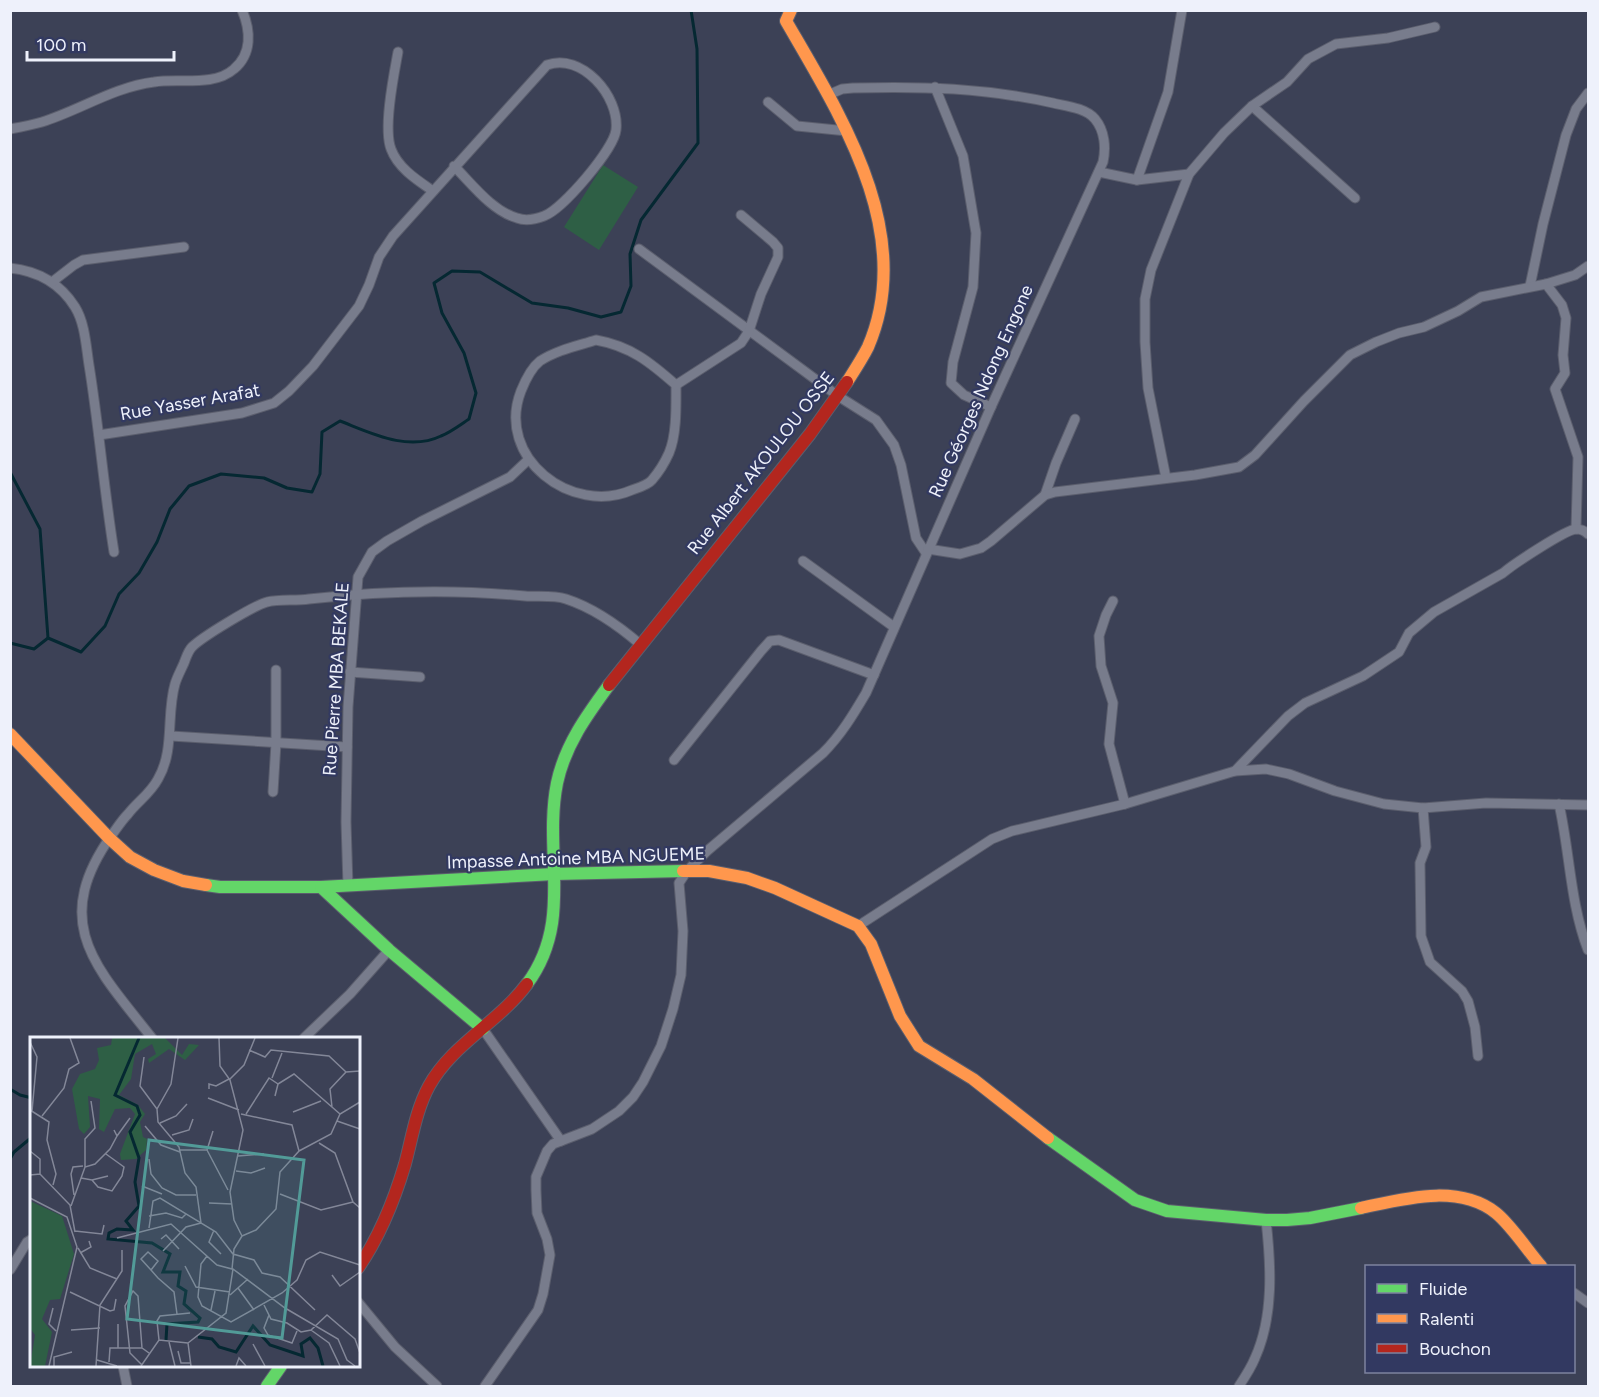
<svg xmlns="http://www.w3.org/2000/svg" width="1599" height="1397" viewBox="0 0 1599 1397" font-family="Figtree,sans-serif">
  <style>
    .park { fill: #2e5f45 }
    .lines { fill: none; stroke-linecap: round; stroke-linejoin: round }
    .stream { stroke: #052832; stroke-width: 3 }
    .street-casing { stroke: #5b5e6d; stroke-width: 11 }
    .fast-casing { stroke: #5b5e6d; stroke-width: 14 }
    .slow-casing { stroke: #5b5e6d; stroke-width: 14 }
    .jam-casing { stroke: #5b5e6d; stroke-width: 14 }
    .street { stroke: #787c8c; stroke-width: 9 }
    .fast { stroke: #63d668; stroke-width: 12 }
    .slow { stroke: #ff974d; stroke-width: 12 }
    .jam { stroke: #b3261e; stroke-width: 12 }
    .labels { text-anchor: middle; stroke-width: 4.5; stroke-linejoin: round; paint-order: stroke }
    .street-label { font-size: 18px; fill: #eef1fb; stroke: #323961 }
    .inset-river { fill: none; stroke: #052832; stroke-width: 3 }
    .inset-road { fill: none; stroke: #838798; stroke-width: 1.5 }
    .view { fill: #529b98; fill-opacity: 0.15; stroke: #529b98; stroke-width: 3 }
    .inset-edge { fill: none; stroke: #eef1fb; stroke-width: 3 }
  </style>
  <rect width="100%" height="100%" fill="#3c4156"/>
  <!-- park -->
  <path class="park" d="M603,165l35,22 -39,63 -35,-23z"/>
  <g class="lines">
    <!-- stream -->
    <g class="stream">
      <path d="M10,472l30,57 8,109 33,14 24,-26 14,-32 20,-21 18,-31 13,-33 19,-23 32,-12 43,4 23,10 25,4 8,-18 2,-42 18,-11c31,12 68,31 101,15 10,-4 19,-11 28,-17l7,-26 -12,-40 -22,-40 -8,-30 18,-12 28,1 52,31 36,5 33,9 20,-5 10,-26 -1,-32 11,-34 57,-77 -1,-94 -6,-39"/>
      <path d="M10,643l24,6 14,-11"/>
      <path d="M10,1089l10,6 12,3"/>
      <path d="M10,1159l4,-7 18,-15"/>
    </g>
    <!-- street casing -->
    <g class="street-casing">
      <g id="street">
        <path d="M398,52c-4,22 -15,76 -7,97 7,19 26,31 42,42"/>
        <path d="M935,87l28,69 13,77 -3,54 -20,75 -2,21 13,12 27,12"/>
        <path d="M768,102l29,24 50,5"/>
        <path d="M1252,106l103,92"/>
        <path d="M10,129c11,-2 22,-4 32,-7 38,-12 72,-35 112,-40 25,-4 60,5 80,-13 18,-15 17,-38 8,-59"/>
        <path d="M1099,172l38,8 52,-6"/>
        <path d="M1137,180l31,-88 14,-82"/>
        <path d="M639,249l199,147 38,24 18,25 7,20 15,73 10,15"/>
        <path d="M10,268c28,3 50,15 65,39 10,16 11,39 14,58 10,62 15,125 25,187"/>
        <path d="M52,282l22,-17 9,-5 101,-13"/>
        <path d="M1546,284l16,21 4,13 -3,37 2,18 -10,16 23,68 -2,72"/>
        <path d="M1530,286l13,-62 23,-89 10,-26 12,-16"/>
        <path d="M596,340c34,6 54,22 80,45 0,20 1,49 -7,68 -4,9 -11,20 -17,27 -4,5 -14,8 -20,10 -60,26 -137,-32 -111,-99 4,-10 10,-23 19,-30 17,-11 37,-15 56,-21z"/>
        <path d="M676,385l65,-42 8,-12 12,-37 17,-37v-9l-5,-6 -32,-27"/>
        <path d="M99,435l143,-22 32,-10 15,-12 24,-25 46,-60 10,-21 10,-28 14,-21 154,-171c34,-13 73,31 69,65 -2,19 -53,79 -72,86 -8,3 -19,5 -27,2 -25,-7 -45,-34 -63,-52"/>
        <path d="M1166,478l-18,-90 -3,-46v-43l6,-29 38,-96 35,-41 28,-27 35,-24 21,-23 28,-15 52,-6 47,-11"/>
        <path d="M1045,495l11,-32 19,-44"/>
        <path d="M928,549l32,5 21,-6 10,-7 54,-46 10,-3 140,-17 44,-8 16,-12 49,-54 46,-46 26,-13 23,-9 25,-6 34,-16 23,-14 65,-13 29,-9 13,-9"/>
        <path d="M803,561l91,66"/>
        <path d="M1113,601l-7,14 -7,21 2,30 12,37 -4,41 16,60"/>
        <path d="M350,672l70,5"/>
        <path d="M171,736l176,11"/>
        <path d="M674,760l87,-109 9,-10 9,-1 95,35"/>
        <path d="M1235,771l53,-55 17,-13 58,-27 36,-24 10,-19 25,-21 69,-39c9,-8 62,-43 73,-44 4,0 9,2 12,5"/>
        <path d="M273,792l3,-49v-73"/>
        <path d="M1559,804c11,49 11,99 29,146"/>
        <path d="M1423,808l3,39 -6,16 1,73 9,26 32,29 6,10 7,26 3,29"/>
        <path d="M348,886l-2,-64 2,-115 10,-130 14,-25 15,-11 35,-20 88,-44 18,-17"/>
        <path d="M858,926l134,-87 20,-8 113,-27 110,-33 31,-2 23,5 46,17 49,13 39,4 63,-5 102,2"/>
        <path d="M483,1029l78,112"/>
        <path d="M152,1038c-55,-70 -103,-114 -41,-202 6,-8 11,-16 17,-22 10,-13 22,-20 30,-35 17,-29 8,-64 17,-95 2,-7 6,-14 9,-21 2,-5 4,-12 8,-16 10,-10 61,-41 75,-45 13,-3 28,-1 42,-3 71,-8 144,-10 216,-3 13,1 29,-1 41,3 28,9 53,27 75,46"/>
        <path d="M304,1038l46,-44 39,-44"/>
        <path d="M10,1270l17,-28 5,-3"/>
        <path d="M1574,1293l14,10"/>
        <path d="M358,1302l37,45 42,39"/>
        <path d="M123,1366l4,20"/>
        <path d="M485,1386l53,-76 5,-16 7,-39 -3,-16 -10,-26 -1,-23v-13l11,-26 6,-7 39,-15 27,-18 14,-14 10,-15 18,-36 12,-37 8,-34 2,-44 -4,-48 8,-12 20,-20 116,-98c18,-18 30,-38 43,-60l125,-286 112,-245c3,-14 2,-31 -8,-43 -9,-11 -29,-13 -42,-16 -68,-15 -130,-17 -200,-15l-11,1 -14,6"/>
        <path d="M1239,1386c6,-9 12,-18 16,-28 19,-42 16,-93 11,-138"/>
      </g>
    </g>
    <!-- fast casing -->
    <g class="fast-casing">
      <g id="fast">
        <path d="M206,885l14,2h101l233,-13 129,-3"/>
        <path d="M321,887l68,63 94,79"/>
        <path d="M527,984c47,-63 16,-131 30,-201 8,-38 30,-68 52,-98"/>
        <path d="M1048,1138l87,62 32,11 99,9h21l23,-2 51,-10"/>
        <path d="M267,1386l14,-20"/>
      </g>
    </g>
    <!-- slow casing -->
    <g class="slow-casing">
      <g id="slow">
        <path d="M791,10l-5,11c55,95 131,213 82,326 -6,12 -14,24 -21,35"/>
        <path d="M10,734l99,104 21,19 24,13 29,11 23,4"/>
        <path d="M683,871h26l38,7 28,10 83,38 13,18 29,72 19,30 54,33 75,59"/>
        <path d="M1361,1208c42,-9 97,-25 135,5 15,12 32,38 45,53"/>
      </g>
    </g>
    <!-- jam casing -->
    <g class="jam-casing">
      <g id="jam">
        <path d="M609,685l201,-251 37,-52"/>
        <path d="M358,1268c22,-32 36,-67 47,-104 7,-26 11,-54 24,-78 23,-42 70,-64 98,-102"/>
      </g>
    </g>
    <!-- street -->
    <use href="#street" class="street"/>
    <!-- fast -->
    <use href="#fast" class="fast"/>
    <!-- slow -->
    <use href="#slow" class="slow"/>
    <!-- jam -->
    <use href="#jam" class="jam"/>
  </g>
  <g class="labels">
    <!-- street labels -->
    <g class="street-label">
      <text transform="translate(981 391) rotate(-66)" y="6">Rue Géorges Ndong Engone</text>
      <text transform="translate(190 402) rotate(-10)" y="6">Rue Yasser Arafat</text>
      <text transform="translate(761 463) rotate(-52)" y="6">Rue Albert AKOULOU OSSE</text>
      <text transform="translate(336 679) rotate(-86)" y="6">Rue Pierre MBA BEKALE</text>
      <text transform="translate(576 858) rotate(-2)" y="6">Impasse Antoine MBA NGUEME</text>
    </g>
  </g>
  <!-- overview -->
  <g transform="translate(30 1037)">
    <rect width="330" height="330" fill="#3c4156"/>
    <path d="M0,164l32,15 12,38 -14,45 -10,1 -8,19 10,13 -7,34h-15l5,-31 -5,-7z" fill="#2e5f45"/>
    <path d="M82,1h53l17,17 7,-11 10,1 -14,15 -16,-11 -20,14 -1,-4 8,-5 -4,-10 -17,10 -4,25 -12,16 19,10 7,9 -5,8 3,15 4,2 -1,11 -10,9 -15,1 -1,-6 15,-40 -5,-6 -15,1 -11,23 -5,-3 1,-30 -12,-3 2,31 -6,7 -5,-5 -7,-40 8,-15 15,-5 4,-9 -2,-12 14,-3z" fill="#2e5f45"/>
    <path class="inset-river" d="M109,1l-24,57 22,11 3,9 -10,17 9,26 -4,24 4,24 -13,15 7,9 -16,-1 -8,4 -1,6 44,4 18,11 -7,18h17l-2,14 8,5 -2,13 16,14 -2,4 -31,2 -1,16M168,300l14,2 7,8 17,5 17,-26 17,19 33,11 -2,-12 9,-6 8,10 5,18"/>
    <path class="inset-road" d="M189,1l1,28 10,14 13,50 -13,62 4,28 8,16M0,5l7,15 -5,54M219,13l16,7 6,-7 58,6 17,16M114,20l-4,29 17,23 1,13 21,25 6,26 11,14 5,36M242,41l10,-25M200,42l14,-14 11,-27M248,47l16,-10 46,40M179,52v-5l7,2 13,-7M178,61l31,12M302,70l-2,-18 16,-17 14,-1M127,72l14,-25 7,-46M0,73l19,12 -2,18 9,34 -3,11M263,75l28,-11M211,77l51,11 7,26 -19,21 -4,37 -20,21 -14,6M216,77l23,-36 9,6 -3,12M12,79l22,-28 5,-19 10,-6 -9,-25M307,84l23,8M130,86l16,-7 11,-12M115,89l16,19 19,7M183,94l-6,19 21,40M142,98l17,-5 4,-11M87,99l13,-18M289,106l16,10 18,49 7,6M150,113h27M0,114l10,8v15M269,114l32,-17 9,-20 20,-12M208,119l26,-2M119,122l2,15 11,14 14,7h20M55,130v-28l10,-11 -4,-27M206,134l15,2 14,-5M0,138l10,-1 30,31 5,27M51,141l11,2 16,-4M62,143l6,7 14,4 10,-15 2,-9 -18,-13M112,149l20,8M250,157l41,16 32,-8M44,158l-3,-21 2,-7 10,-1M0,161l37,19 10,30 -28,119M179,166l23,1M41,169l14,-39 10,-3 15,-15 7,-13 -3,-6M119,179l17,-3 16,5 4,-4M119,191l4,-27 7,-3 56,34 17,22 21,6 8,13 18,4 35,33M184,193l-5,12 12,12M45,194l27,3 2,-9M87,201l54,-14 46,41 15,4 2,-20 8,-13M131,202l5,-4 13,14M48,211l12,20 27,11M133,214l23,-24 15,-4M50,216l11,-6 -2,-6M177,219l-6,8 -3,33 4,9 29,16 51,-29 15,-13 9,-20 14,-8 40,13M155,229l11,21 34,5M121,233l7,-9 -10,-9 -7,7 10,11 7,8 16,14 3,22M302,238l8,11 20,-14M208,251l16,22M40,255l40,19 4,-1 2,-11M200,258l18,-16M234,268l7,14 16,4 14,9 10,-2 16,-15 28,24 5,14M23,271l-4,16 7,7M181,273l4,-19M239,278l-5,13 4,7 24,8 5,-12M41,293l29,-2M281,293l18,13 11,23M129,303l-2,-19 3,-5 30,-3M139,305l6,24M158,306l38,-30 7,-44 52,39 53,31 9,21 8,6M158,306l3,23M223,307l12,22M88,311v-24M148,314l3,12h10M67,323l20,6M79,325l1,-14h32l7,5M112,328l-12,-12 -5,-47 8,-15 5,5 4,52M24,329v-9l18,-5M66,329l4,-61 22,-34v-21M111,329l18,-26 29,3M206,329l3,-8 7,8"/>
    <path class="view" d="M119,103l155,20 -22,178 -155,-19z"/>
    <rect width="330" height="330" class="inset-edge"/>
  </g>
  <!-- border -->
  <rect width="1599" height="1397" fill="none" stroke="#eef1fb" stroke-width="24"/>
  <!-- legend -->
  <rect x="1365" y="1265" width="210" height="108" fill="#323961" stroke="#7d839f" stroke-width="1.5"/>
  <rect x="1377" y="1284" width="30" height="9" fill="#63d668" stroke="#7d839f" stroke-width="1.5"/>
  <text x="1419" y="1295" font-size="18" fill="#eef1fb">Fluide</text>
  <rect x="1377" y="1314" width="30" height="9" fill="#ff974d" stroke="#7d839f" stroke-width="1.5"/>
  <text x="1419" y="1325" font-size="18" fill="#eef1fb">Ralenti</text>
  <rect x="1377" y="1344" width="30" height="9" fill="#b3261e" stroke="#7d839f" stroke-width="1.5"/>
  <text x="1419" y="1355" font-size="18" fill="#eef1fb">Bouchon</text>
  <!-- scale -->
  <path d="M27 51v9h147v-9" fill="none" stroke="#eef1fb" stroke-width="3"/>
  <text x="36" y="51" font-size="18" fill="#eef1fb" stroke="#323961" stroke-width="4.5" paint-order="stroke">100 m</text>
</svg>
